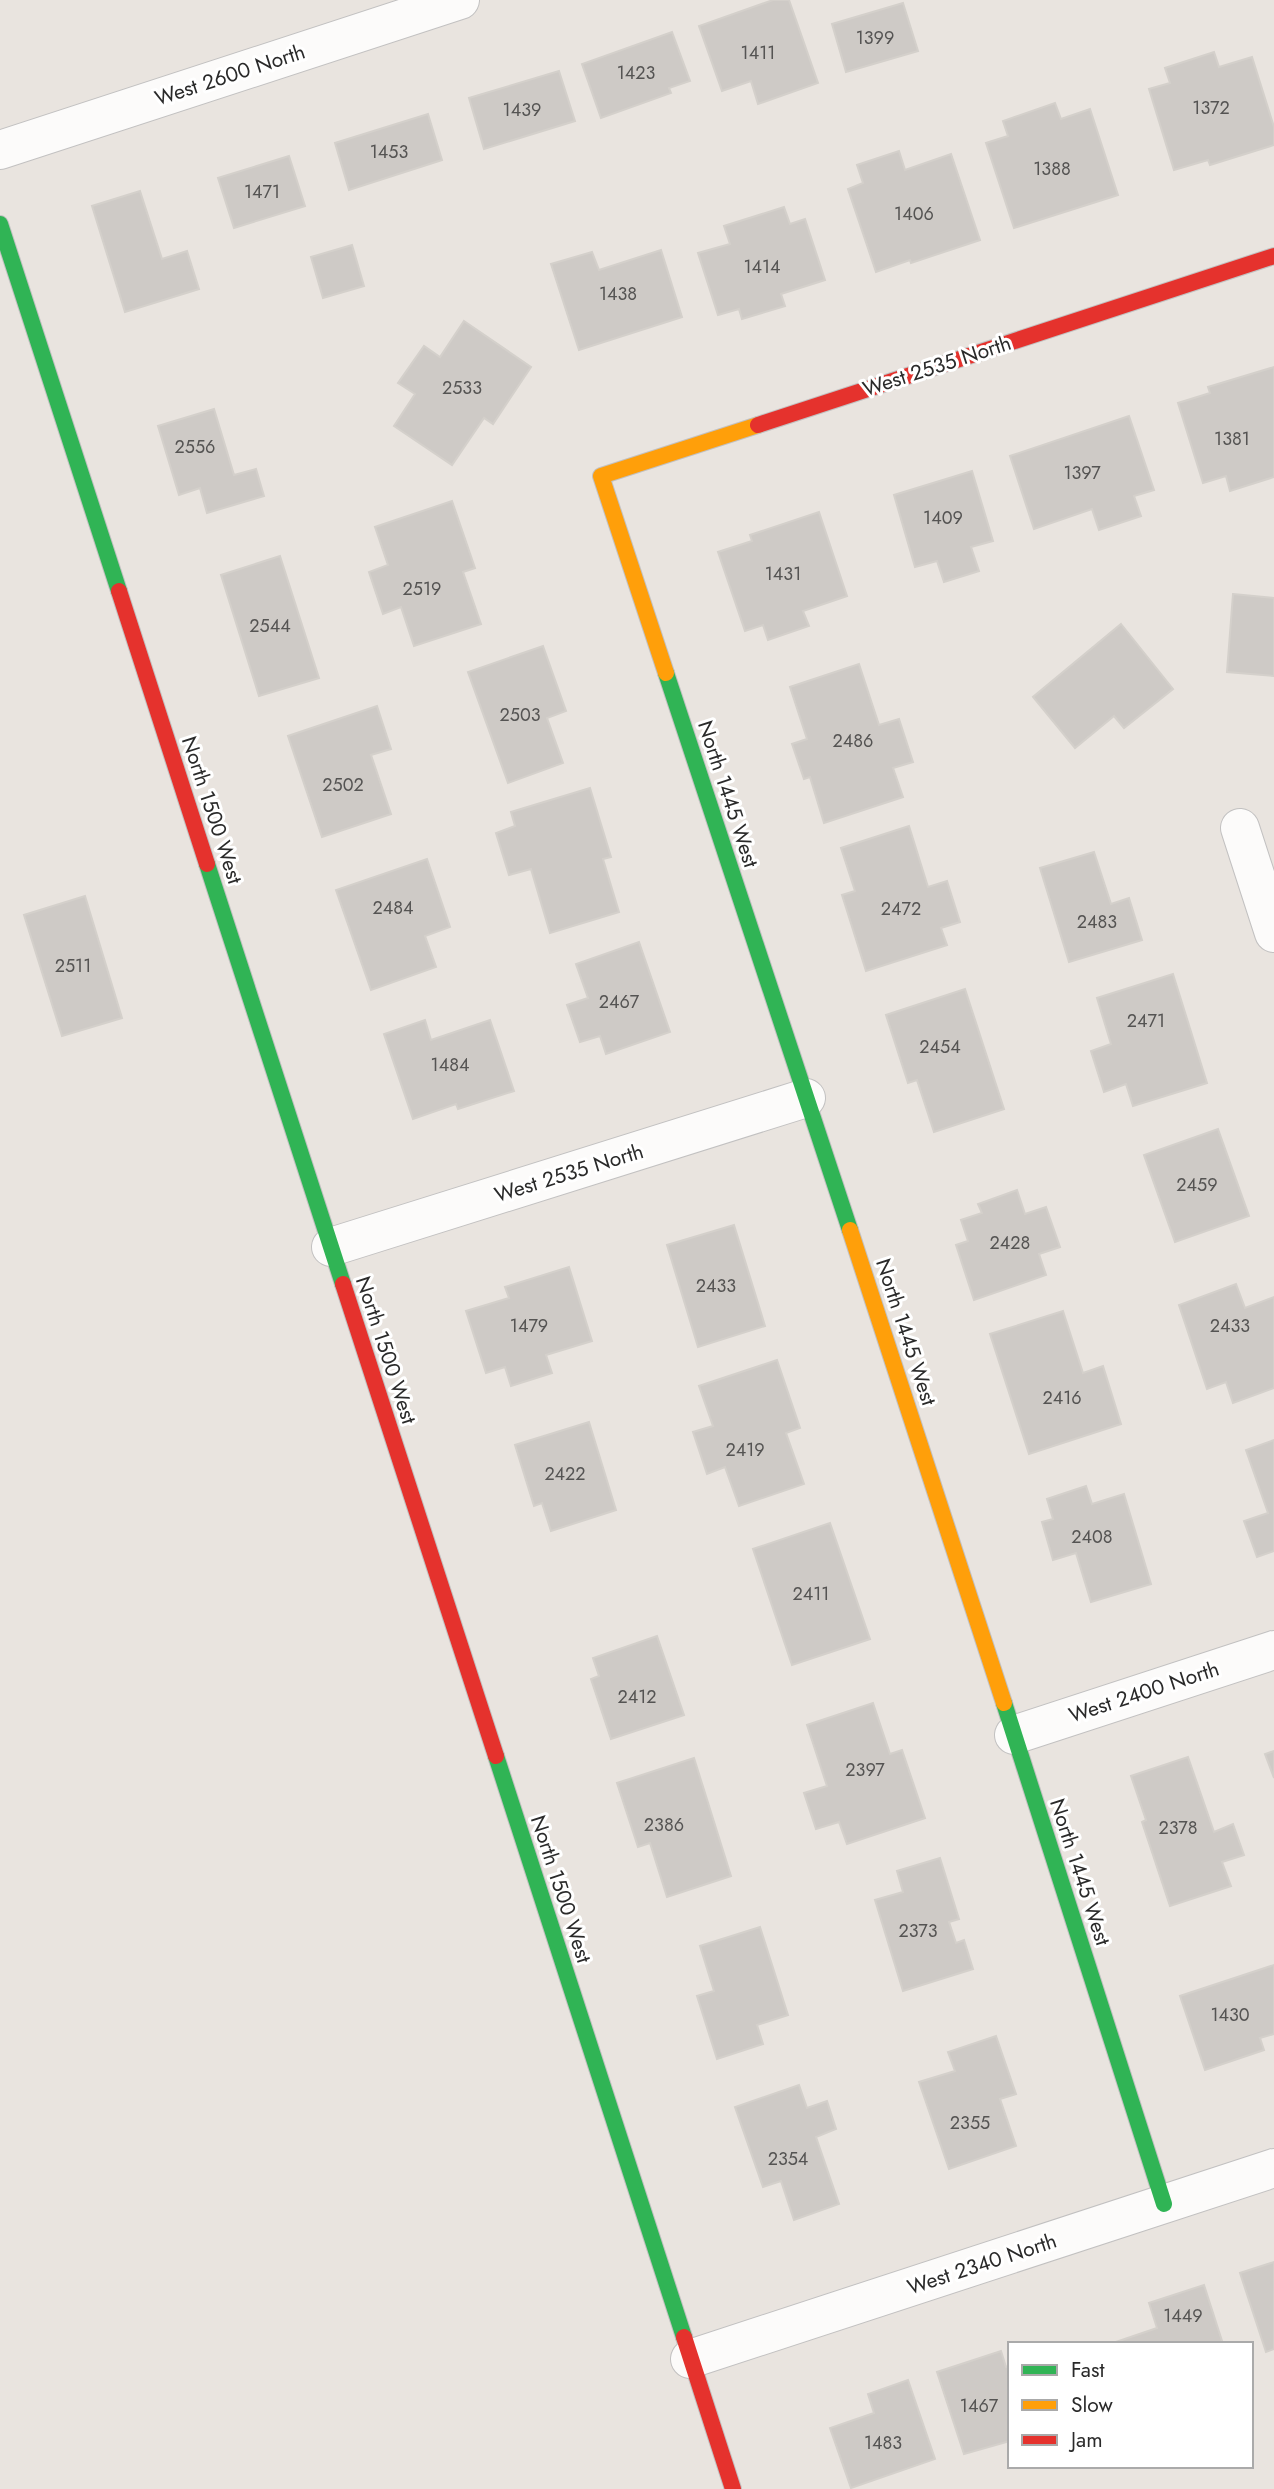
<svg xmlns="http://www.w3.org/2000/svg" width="1274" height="2489" viewBox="0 0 1274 2489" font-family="Jost,sans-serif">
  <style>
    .building { fill: #cecac6; stroke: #d4d0cb; stroke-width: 2 }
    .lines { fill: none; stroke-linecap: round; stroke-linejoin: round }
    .street-casing { stroke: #c2c1c1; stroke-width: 40 }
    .fast-casing { stroke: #c2c1c1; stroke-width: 18 }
    .slow-casing { stroke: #c2c1c1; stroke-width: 18 }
    .jam-casing { stroke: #c2c1c1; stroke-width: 18 }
    .street { stroke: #fcfbfa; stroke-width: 38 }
    .fast { stroke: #30b455; stroke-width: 16 }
    .slow { stroke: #ff9f0a; stroke-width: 16 }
    .jam { stroke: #e5322d; stroke-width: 16 }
    .labels { text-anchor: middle; stroke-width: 6; stroke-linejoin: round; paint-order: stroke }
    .number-label { font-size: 18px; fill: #555453 }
    .street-label { font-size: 21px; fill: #2a2a2a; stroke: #fff }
  </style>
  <rect width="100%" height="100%" fill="#e9e4df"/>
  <!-- building -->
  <g class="building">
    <path d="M773,0h16l29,83 -60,21 -7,-23 -29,10 -23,-65z"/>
    <path d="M903,3l15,48 -72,21 -14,-48z"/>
    <path d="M672,32l18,49 -21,7 2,5 -70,25 -19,-54z"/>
    <path d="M1214,52l5,15 33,-10 22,70v18l-64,20 -2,-5 -34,10 -25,-81 21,-6 -5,-15z"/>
    <path d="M559,71l16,50 -91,28 -15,-51z"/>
    <path d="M1055,103l6,16 29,-10 28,86 -104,33 -28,-85 22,-7 -5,-15z"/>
    <path d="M428,114l14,46 -93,30 -14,-47z"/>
    <path d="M899,151l6,19 46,-16 29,86 -69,23 -1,-3 -34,12 -28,-83 15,-6 -6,-18z"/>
    <path d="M289,156l16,50 -71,22 -16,-50z"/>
    <path d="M140,191l22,68 25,-8 12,38 -74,23 -33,-106z"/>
    <path d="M784,207l6,17 15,-5 20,61 -44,14 4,12 -43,13 -3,-10 -21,6 -20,-62 32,-9 -6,-18z"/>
    <path d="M352,245l12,41 -41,12 -12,-41z"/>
    <path d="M661,250l21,67 -103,33 -28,-86 41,-12 7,18z"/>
    <path d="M464,321l67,46 -38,57 -9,-6 -32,47 -58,-39 21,-32 -17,-11 26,-37 16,11z"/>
    <path d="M1274,367v110l-44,14 -4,-15 -23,7 -25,-80 32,-10 -2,-6z"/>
    <path d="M214,409l20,66 22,-6 8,27 -57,17 -7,-25 -21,7 -21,-69z"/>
    <path d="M1129,416l25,74 -20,6 7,20 -42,14 -7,-21 -58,20 -24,-73z"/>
    <path d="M972,471l21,70 -22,6 8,24 -35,11 -7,-21 -22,6 -21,-72z"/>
    <path d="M452,501l23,67 -12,4 18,52 -67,22 -13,-39 -18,7 -14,-42 19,-7 -13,-38z"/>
    <path d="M819,512l28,84 -44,15 6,15 -41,14 -5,-15 -18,6 -27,-79 34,-11 -2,-6z"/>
    <path d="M280,556l39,122 -60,18 -38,-121z"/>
    <path d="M1233,594l41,4v78l-47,-4z"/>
    <path d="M1121,624l52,65 -49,39 -10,-12 -39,32 -42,-51z"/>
    <path d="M543,646l23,65 -19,7 16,45 -55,20 -40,-111z"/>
    <path d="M859,664l20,61 20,-6 14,43 -20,6 10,29 -79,26 -14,-46 -6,2 -12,-35 15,-5 -17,-52z"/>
    <path d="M377,706l14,43 -20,6 20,59 -69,23 -34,-101z"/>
    <path d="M590,788l21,69 -8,2 16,53 -69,21 -19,-64 -22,6 -13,-42 19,-7 -4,-14z"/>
    <path d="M909,826l19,61 19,-6 13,41 -19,6 6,17 -81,26 -24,-76 13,-4 -14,-43z"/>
    <path d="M1094,852l17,52 18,-6 13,42 -73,22 -29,-94z"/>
    <path d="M427,859l23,68 -25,9 11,31 -65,23 -35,-100z"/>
    <path d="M85,896l37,122 -60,18 -38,-121z"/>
    <path d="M639,942l31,90 -64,22 -6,-18 -20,6 -13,-37 21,-7 -12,-34z"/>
    <path d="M1173,974l34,109 -74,23 -7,-22 -22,8 -13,-41 20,-7 -14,-46z"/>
    <path d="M965,989l39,120 -70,23 -17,-52 -9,3 -22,-68z"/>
    <path d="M425,1020l6,20 59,-20 24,71 -56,18 -2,-5 -43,15 -29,-85z"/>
    <path d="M1218,1129l31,87 -74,26 -31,-87z"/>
    <path d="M1017,1190l8,24 21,-7 14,40 -21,7 7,21 -72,25 -18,-55 12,-4 -7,-21 21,-7 -4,-9z"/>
    <path d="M734,1225l31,101 -67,21 -31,-102z"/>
    <path d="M569,1267l23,74 -46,14 6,18 -41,13 -6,-19 -19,6 -20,-62 43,-13 -4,-11z"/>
    <path d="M1236,1284l9,24 29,-11v91l-41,15 -7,-21 -19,7 -28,-84z"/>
    <path d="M1063,1311l20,62 20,-7 18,58 -92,30 -39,-120z"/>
    <path d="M777,1360l23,68 -14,5 18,51 -65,22 -14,-39 -18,7 -14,-42 20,-6 -14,-40z"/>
    <path d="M589,1422l27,88 -65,21 -9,-28 -8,3 -19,-61z"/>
    <path d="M1274,1440v111l-17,6 -13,-36 24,-8 -22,-63z"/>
    <path d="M1086,1486l6,18 32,-10 27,90 -60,18 -15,-49 -23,7 -11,-38 11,-3 -6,-20z"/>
    <path d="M830,1523l40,116 -78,26 -39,-116z"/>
    <path d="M657,1636l27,79 -73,24 -20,-60 8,-3 -6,-18z"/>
    <path d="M873,1703l17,51 12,-4 23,68 -78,26 -8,-22 -23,7 -12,-36 23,-7 -20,-61z"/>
    <path d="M1274,1751v27l-9,-24z"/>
    <path d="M1188,1757l26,75 19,-8 11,31 -22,7 9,24 -61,20 -28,-84 4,-2 -15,-44z"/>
    <path d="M694,1758l37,118 -64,21 -17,-54 -12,4 -21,-64z"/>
    <path d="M940,1858l19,61 -10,3 7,21 8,-3 9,29 -70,22 -28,-91 28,-8 -6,-21z"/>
    <path d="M760,1927l28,88 -31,10 6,19 -46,15 -20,-63 17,-5 -14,-45z"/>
    <path d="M1274,1965v69l-14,4 4,12 -59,20 -25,-74z"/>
    <path d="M996,2036l20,58 -16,5 16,47 -67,23 -30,-87 36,-11 -7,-19z"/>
    <path d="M799,2085l8,23 20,-7 9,28 -20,8 23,67 -45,16 -13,-39 -18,6 -28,-80z"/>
    <path d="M1274,2262v87l-8,3 -26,-79z"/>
    <path d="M1204,2285l19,59h-113l47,-16 -8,-25z"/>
    <path d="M1001,2351l5,16 4,-1v75l-46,13 -27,-82z"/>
    <path d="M908,2380l27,79 -84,29 -21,-60 44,-15 -6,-19z"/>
  </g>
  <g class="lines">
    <!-- street casing -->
    <g class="street-casing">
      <g id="street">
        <path d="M0,150l460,-150"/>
        <path d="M1240,828l34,105"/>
        <path d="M331,1247l475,-149"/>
        <path d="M1014,1735l260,-85"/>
        <path d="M690,2359l584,-191"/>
      </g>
    </g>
    <!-- fast casing -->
    <g class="fast-casing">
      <g id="fast">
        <path d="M0,224l119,367"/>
        <path d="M666,673l184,557"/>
        <path d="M207,864l136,420"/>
        <path d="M1004,1703l160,501"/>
        <path d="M496,1756l188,581"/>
      </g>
    </g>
    <!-- slow casing -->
    <g class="slow-casing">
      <g id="slow">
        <path d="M666,673l-65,-197 157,-51"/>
        <path d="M850,1230l154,473"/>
      </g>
    </g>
    <!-- jam casing -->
    <g class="jam-casing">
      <g id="jam">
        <path d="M758,425l516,-169"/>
        <path d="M119,591l88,273"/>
        <path d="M343,1284l153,472"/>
        <path d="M684,2337l49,152"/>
      </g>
    </g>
    <!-- street -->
    <use href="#street" class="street"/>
    <!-- fast -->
    <use href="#fast" class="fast"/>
    <!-- slow -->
    <use href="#slow" class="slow"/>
    <!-- jam -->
    <use href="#jam" class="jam"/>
  </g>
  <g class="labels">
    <!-- number labels -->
    <g class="number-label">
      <text x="875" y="44">1399</text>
      <text x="758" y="59">1411</text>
      <text x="636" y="79">1423</text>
      <text x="1211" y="114">1372</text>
      <text x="522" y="116">1439</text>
      <text x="389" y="158">1453</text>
      <text x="1052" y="175">1388</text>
      <text x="262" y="198">1471</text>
      <text x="914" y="220">1406</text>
      <text x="762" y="273">1414</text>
      <text x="618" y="300">1438</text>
      <text x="462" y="394">2533</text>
      <text x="1232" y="445">1381</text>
      <text x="195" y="453">2556</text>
      <text x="1082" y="479">1397</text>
      <text x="943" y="524">1409</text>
      <text x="783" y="580">1431</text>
      <text x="422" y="595">2519</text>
      <text x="270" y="632">2544</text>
      <text x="520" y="721">2503</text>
      <text x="853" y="747">2486</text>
      <text x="343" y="791">2502</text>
      <text x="393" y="914">2484</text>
      <text x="901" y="915">2472</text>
      <text x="1097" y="928">2483</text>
      <text x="73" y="972">2511</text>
      <text x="619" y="1008">2467</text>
      <text x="1146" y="1027">2471</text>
      <text x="940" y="1053">2454</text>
      <text x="450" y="1071">1484</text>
      <text x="1197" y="1191">2459</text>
      <text x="1010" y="1249">2428</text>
      <text x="716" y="1292">2433</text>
      <text x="529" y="1332">1479</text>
      <text x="1230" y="1332">2433</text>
      <text x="1062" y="1404">2416</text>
      <text x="745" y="1456">2419</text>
      <text x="565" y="1480">2422</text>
      <text x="1092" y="1543">2408</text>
      <text x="811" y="1600">2411</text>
      <text x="637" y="1703">2412</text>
      <text x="865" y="1776">2397</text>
      <text x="664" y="1831">2386</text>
      <text x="1178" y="1834">2378</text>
      <text x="918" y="1937">2373</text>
      <text x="1230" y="2021">1430</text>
      <text x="970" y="2129">2355</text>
      <text x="788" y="2165">2354</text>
      <text x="1183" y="2322">1449</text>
      <text x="979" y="2412">1467</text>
      <text x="883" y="2449">1483</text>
    </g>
    <!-- street labels -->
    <g class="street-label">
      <text transform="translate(230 75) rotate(-18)" y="7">West 2600 North</text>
      <text transform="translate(937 366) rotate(-18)" y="7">West 2535 North</text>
      <text transform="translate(728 794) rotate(72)" y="7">North 1445 West</text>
      <text transform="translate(212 810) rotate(72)" y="7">North 1500 West</text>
      <text transform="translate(569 1173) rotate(-17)" y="7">West 2535 North</text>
      <text transform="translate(906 1332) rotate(72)" y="7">North 1445 West</text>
      <text transform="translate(386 1350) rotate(72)" y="7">North 1500 West</text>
      <text transform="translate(1144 1692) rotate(-18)" y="7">West 2400 North</text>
      <text transform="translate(1080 1872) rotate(72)" y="7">North 1445 West</text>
      <text transform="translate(561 1889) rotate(72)" y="7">North 1500 West</text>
      <text transform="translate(982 2264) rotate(-18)" y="7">West 2340 North</text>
    </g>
  </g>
  <!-- legend -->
  <rect x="1008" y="2342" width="245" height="126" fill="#ffffff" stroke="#aaaaaa" stroke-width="2"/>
  <rect x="1022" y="2365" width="35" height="10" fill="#30b455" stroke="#aaaaaa" stroke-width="2"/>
  <text x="1071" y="2377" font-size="21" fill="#2a2a2a">Fast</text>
  <rect x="1022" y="2400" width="35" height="10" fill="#ff9f0a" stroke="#aaaaaa" stroke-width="2"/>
  <text x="1071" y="2412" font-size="21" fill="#2a2a2a">Slow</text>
  <rect x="1022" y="2435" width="35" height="10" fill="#e5322d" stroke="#aaaaaa" stroke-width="2"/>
  <text x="1071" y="2447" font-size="21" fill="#2a2a2a">Jam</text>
</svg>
